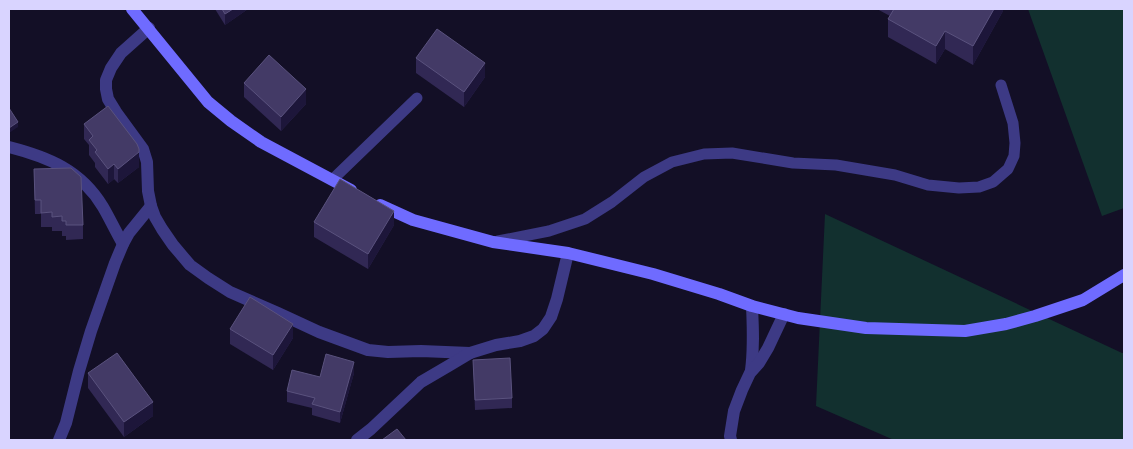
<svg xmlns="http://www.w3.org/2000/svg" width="1133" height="449" viewBox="0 0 1133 449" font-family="Commissioner,sans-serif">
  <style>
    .green { fill: #12302f }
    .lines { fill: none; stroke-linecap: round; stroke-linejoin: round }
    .lane { stroke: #3d3a85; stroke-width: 11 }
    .street { stroke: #3d3a85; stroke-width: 12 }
    .secondary { stroke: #6f6bff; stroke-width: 12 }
    .wall { fill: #312854 }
    .shaded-wall { fill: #1d163a }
    .building { fill: #433a66; stroke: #5a527e }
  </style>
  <rect width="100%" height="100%" fill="#130f26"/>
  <!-- green -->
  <g class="green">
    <path d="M1028,9h96v199l-22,8z"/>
    <path d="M825,214l297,139h2v87h-230l-78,-34z"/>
  </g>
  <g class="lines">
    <!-- lane -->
    <g class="lane">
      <path d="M332,180l85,-82"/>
      <path d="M498,241l51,-10 36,-12 27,-17 32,-25 28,-15 32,-8 28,-1 61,10 43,2 59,10 33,10 31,3 20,-1 14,-5 15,-13 6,-13 1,-13 -2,-20 -12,-38"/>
    </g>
    <!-- street -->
    <g class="street">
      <path d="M149,28l-28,25 -10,15 -5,12v9l2,10 8,13 27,37 4,13 1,29 3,15 4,11 7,12 11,16 17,20 18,13 22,14 48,21 41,19 49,18 20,2 33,-1 49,2"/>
      <path d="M9,147c39,10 72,23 94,60 7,12 13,25 20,37"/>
      <path d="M751,370c3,-22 2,-42 1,-64"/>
      <path d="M59,440l7,-17 13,-52 12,-40 24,-68 8,-19 6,-11 22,-27"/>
      <path d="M357,440l14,-11 50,-47 29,-17 20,-12 26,-8 24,-4 14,-5 9,-7 8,-12 6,-18 11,-46"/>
      <path d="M731,440l-1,-4 4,-25 8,-21 8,-17 9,-10 9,-15 16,-34"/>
    </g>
    <!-- secondary -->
    <g class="secondary">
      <path d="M132,9l76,93 23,19 30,21 90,48"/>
      <path d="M380,205l33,15 80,22 75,11 85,21 66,20 33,12 46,12 68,10 99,3 41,-7 29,-8 48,-16 41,-25"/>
    </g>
  </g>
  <!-- wall -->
  <g class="wall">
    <path d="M215,9h33l-23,16z"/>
    <path d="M877,9h126v2l-30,54 -28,-16 -9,15 -48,-27v-18l2,-3z"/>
    <path d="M416,58l69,19 -21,30 -48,-34z"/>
    <path d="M244,83l62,21 -25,27 -37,-34z"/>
    <path d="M84,124l55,43 -21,16 -4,-4 -6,5 -13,-17v-4l-6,-8v-10l-5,-6z"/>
    <path d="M34,169l49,56v14l-17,1v-4h-4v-5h-10v-4h-11v-13h-6z"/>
    <path d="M314,222l80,3 -26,44 -54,-32z"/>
    <path d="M230,329l63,9 -20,32 -43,-26z"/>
    <path d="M473,360l39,38v10l-37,2z"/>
    <path d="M88,373l65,43 -29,21 -36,-49z"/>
    <path d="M354,373l-14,50 -28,-8v-7l-25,-6v-11l33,-14z"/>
  </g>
  <!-- shaded-wall -->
  <g class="shaded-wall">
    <path d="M233,9h15l-23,16v-11z"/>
    <path d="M994,9h9v2l-30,54v-19z"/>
    <path d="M945,31v18l-9,15v-18z"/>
    <path d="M485,63v14l-21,30v-15z"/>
    <path d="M306,89v15l-25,27v-14z"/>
    <path d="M18,122v5l-9,6v-5z"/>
    <path d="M139,152v15l-21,16v-14z"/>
    <path d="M114,164v15l-6,5v-15z"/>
    <path d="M394,211v14l-26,44v-15z"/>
    <path d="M293,324v14l-20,32v-15z"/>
    <path d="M354,362v11l-14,50v-11z"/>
    <path d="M153,402v14l-29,21v-15z"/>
  </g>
  <!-- building -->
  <g class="building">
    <path d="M222,9h11l-8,5z"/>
    <path d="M894,9h100l-21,37 -28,-15 -9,15 -48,-27z"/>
    <path d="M437,29l48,34 -21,29 -48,-34z"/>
    <path d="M269,55l37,34 -25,28 -37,-34z"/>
    <path d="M108,106l29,38 2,5v3l-21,17 -4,-5 -6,5 -13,-17 2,-2 -8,-10 4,-4 -9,-12z"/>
    <path d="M9,108l9,14 -9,6z"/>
    <path d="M71,168l10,9 2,48h-17v-4h-4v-5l-10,1v-5l-11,1v-13h-6l-1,-31z"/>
    <path d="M340,179l54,32 -26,43 -54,-32z"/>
    <path d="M250,297l43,27 -20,31 -43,-26z"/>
    <path d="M117,353l36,49 -29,20 -36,-49z"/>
    <path d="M326,354l28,8 -14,50 -28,-8 3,-6 -28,-7 5,-21 28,7z"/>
    <path d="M510,358l2,40 -37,2 -2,-40z"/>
    <path d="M397,429l9,11h-24z"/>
  </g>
  <!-- border -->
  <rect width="1133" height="449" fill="none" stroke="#d9d4ff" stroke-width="20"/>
</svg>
